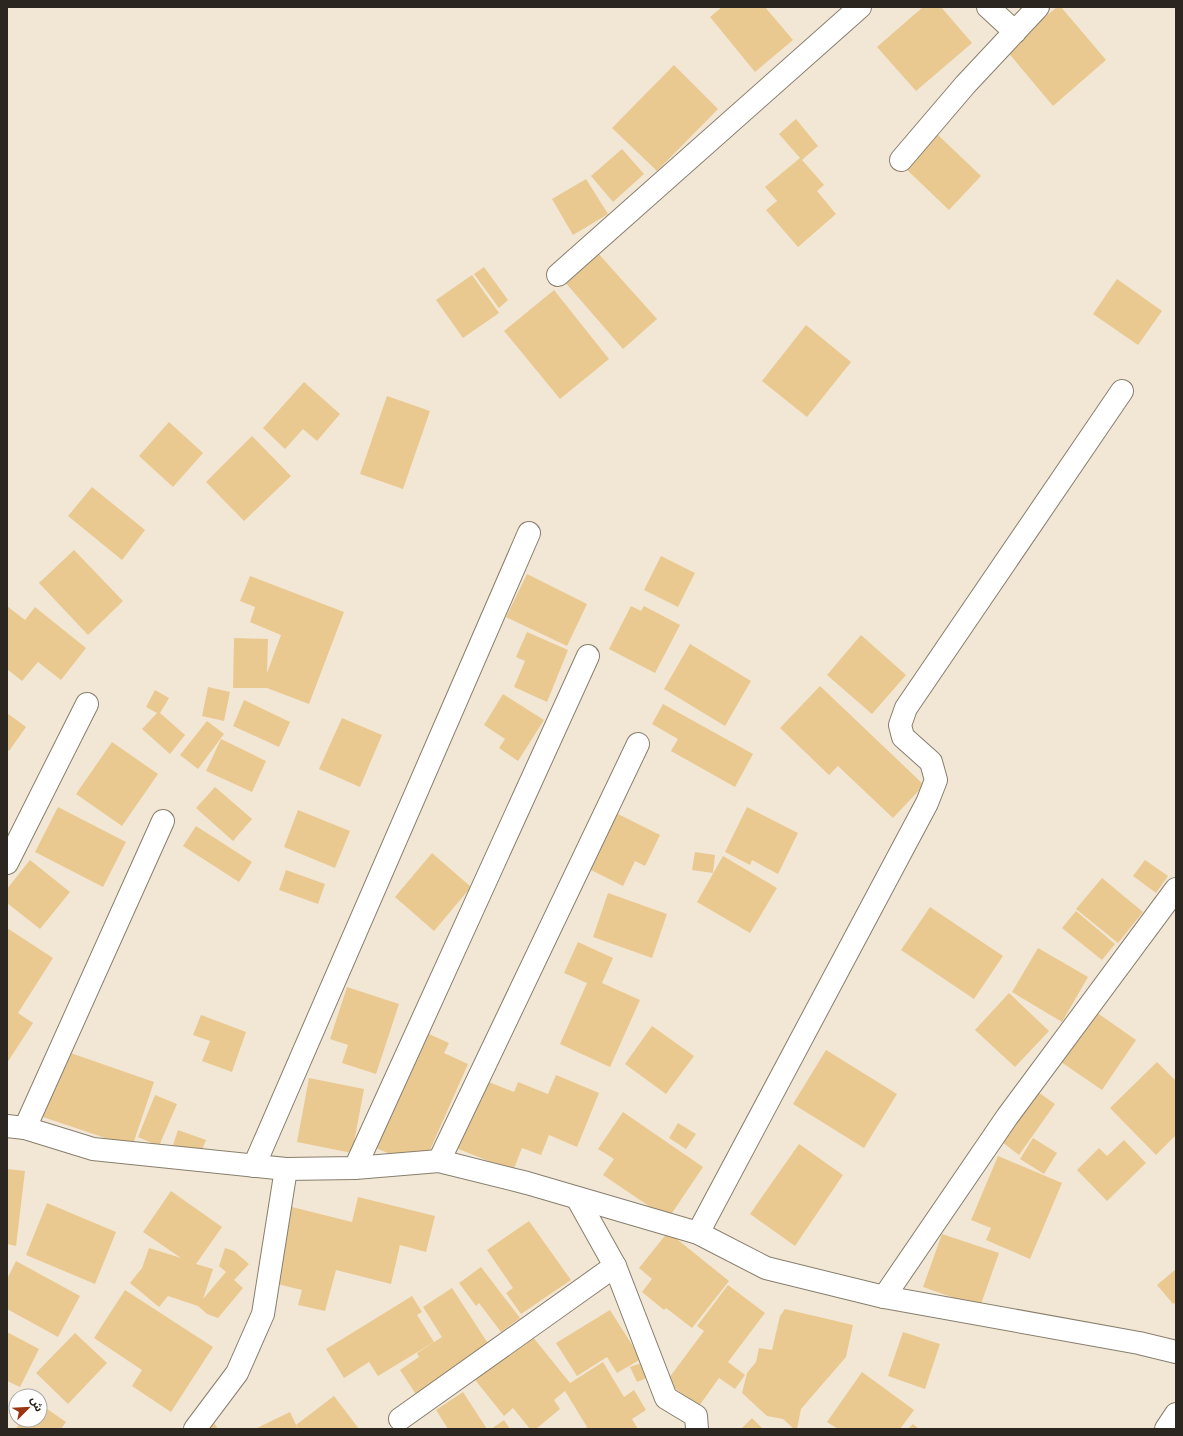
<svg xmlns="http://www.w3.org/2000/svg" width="1183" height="1436" viewBox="0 0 1183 1436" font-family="Manrope,'Noto Sans Arabic',sans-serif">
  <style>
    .building { fill: #eac991 }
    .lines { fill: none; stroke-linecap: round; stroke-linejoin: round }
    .street-casing { stroke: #887e6d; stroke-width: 24 }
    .street { stroke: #fff; stroke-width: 22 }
  </style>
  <rect width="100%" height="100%" fill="#f2e7d4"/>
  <!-- building -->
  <g class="building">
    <path d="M722,7h43l28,33 -38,32 -45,-55z"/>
    <path d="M923,7h18l31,36 -56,48 -39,-44z"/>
    <path d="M1057,7h4l45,53 -53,46 -47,-56z"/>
    <path d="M674,65l44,44 -61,62 -45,-43z"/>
    <path d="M796,119l22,27 -16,14 22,25 -7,6 19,23 -38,33 -32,-37 11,-9 -12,-14 35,-29 -21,-24z"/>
    <path d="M936,133l45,43 -32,34 -45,-43z"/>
    <path d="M622,149l22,25 -31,28 -22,-26z"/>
    <path d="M586,179l22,35 -35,21 -21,-36z"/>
    <path d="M597,252l60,67 -34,30 -59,-68z"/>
    <path d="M484,267l24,33 -9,8 -25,-34z"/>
    <path d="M472,275l27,38 -36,25 -27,-38z"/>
    <path d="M1117,279l45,32 -24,34 -45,-31z"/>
    <path d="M554,290l55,69 -49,40 -56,-68z"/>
    <path d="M806,325l45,37 -44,55 -45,-36z"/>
    <path d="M304,382l36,32 -23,27 -14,-12 -18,20 -22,-21z"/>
    <path d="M387,396l43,15 -27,78 -43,-15z"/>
    <path d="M169,422l34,31 -30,34 -34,-31z"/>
    <path d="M252,436l39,40 -47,45 -38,-39z"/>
    <path d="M92,487l53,43 -23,30 -54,-44z"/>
    <path d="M74,550l49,51 -35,34 -49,-52z"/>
    <path d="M661,556l34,17 -17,34 -34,-17z"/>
    <path d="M527,574l60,30 -20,42 -61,-29z"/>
    <path d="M250,576l94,36 -35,92 -42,-16h-34l1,-50 34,1 -1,34 14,-38 -31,-13 5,-15 -15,-6z"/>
    <path d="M7,606l18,14 10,-13 51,41 -25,32 -23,-18 -16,19 -15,-12z"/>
    <path d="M631,606l10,5 3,-5 36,19 -25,48 -46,-24z"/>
    <path d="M527,632l41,18 -21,52 -33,-15 11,-26 -9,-4z"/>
    <path d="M861,635l45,40 -34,39 -45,-39z"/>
    <path d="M690,644l61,37 -26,45 -61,-37z"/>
    <path d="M820,686l104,99 -31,33 -55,-52 -9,9 -49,-47z"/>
    <path d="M208,687l22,5 -6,29 -22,-5z"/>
    <path d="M155,690l14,8 -9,15 25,22 -15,19 -28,-25 15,-16 -11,-6z"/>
    <path d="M503,694l41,26 -26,41 -19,-13 6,-9 -21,-14z"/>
    <path d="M244,700l46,22 -11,25 -46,-21z"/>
    <path d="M663,704l90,50 -18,33 -64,-36 7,-12 -26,-15z"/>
    <path d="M7,713l19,14 -17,24 -2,-2z"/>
    <path d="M342,718l40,17 -22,52 -41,-18z"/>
    <path d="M207,721l17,13 -26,35 -18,-14z"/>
    <path d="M221,739l45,22 -14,31 -46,-21z"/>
    <path d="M112,742l46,32 -36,52 -46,-32z"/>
    <path d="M215,787l37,32 -19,22 -37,-33z"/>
    <path d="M58,807l68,35 -23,45 -68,-35z"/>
    <path d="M747,807l51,26 -20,41 -26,-14 -2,5 -25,-13z"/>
    <path d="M298,810l52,21 -15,37 -51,-21z"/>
    <path d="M614,812l46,23 -15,31 -10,-5 -12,25 -36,-18z"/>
    <path d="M196,826l56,36 -13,20 -56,-36z"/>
    <path d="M695,852l20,3 -2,18 -21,-3z"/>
    <path d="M432,853l39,34 -37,44 -39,-34z"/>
    <path d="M723,856l54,32 -27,45 -53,-31z"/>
    <path d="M30,860l40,32 -30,37 -33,-26v-14z"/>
    <path d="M1145,860l23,16 -12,17 -23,-17z"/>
    <path d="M286,870l39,14 -7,20 -39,-14z"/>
    <path d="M1102,878l41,34 -25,31 -42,-34z"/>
    <path d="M608,893l59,21 -15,44 -59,-21z"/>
    <path d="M930,907l73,49 -29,43 -73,-49z"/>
    <path d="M1076,911l39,33 -13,16 -40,-32z"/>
    <path d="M7,928l46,30 -35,55 15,10 -26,40z"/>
    <path d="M578,942l35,16 -11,25 38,17 -30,67 -50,-23 27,-61 -23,-10z"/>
    <path d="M1038,948l50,29 -26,45 -50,-30z"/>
    <path d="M347,987l52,17 -23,70 -34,-11 6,-18 -18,-6z"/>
    <path d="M1009,993l40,38 -34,36 -40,-37z"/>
    <path d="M1096,1012l40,28 -34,50 -41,-28z"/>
    <path d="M201,1015l45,17 -14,40 -30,-11 8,-20 -17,-6z"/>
    <path d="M652,1026l42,30 -28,38 -41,-30z"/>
    <path d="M420,1030l29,13 -5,10 24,11 -46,104 -53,-23z"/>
    <path d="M62,1050l92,32 -22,65 -92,-31z"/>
    <path d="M826,1050l71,44 -33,54 -71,-44z"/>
    <path d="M1157,1062l19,19v54l-20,20 -46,-47z"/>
    <path d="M556,1075l43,18 -22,54 -28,-12 -8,20 -19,-7 -9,23 -57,-23 28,-68 30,12 4,-10 30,12z"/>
    <path d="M309,1078l55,11 -12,64 -55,-11z"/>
    <path d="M1038,1092l17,12 -36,51 -17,-13z"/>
    <path d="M155,1095l22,9 -18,42 -21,-9z"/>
    <path d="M623,1112l80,55 -35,52 -65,-44 11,-16 -16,-10z"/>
    <path d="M678,1123l18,11 -10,15 -17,-11z"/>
    <path d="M178,1130l28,10 -6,15 -27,-10z"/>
    <path d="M1033,1138l24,15 -13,21 -24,-15z"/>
    <path d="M1124,1140l22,23 -39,38 -30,-31 22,-22 8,8z"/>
    <path d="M799,1144l44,31 -48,71 -45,-32z"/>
    <path d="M998,1156l64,27 -32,76 -44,-19 5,-12 -20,-8z"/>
    <path d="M7,1169l18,2 -9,75 -9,-2z"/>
    <path d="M171,1191l51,36 -26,37 17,5 -10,30 23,-27 -7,-6 6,-18 9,3 15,13 -15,16 9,8 -25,30 -11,-4 -9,-8 -30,-10 -9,11 -29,-24 12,-15 7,-20 32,10 -38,-26z"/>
    <path d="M358,1197l77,19 -9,36 -26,-7 -9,39 -55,-14 -11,41 -27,-6 4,-15 -33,-8 19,-76 64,16z"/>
    <path d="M47,1203l69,29 -21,52 -69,-29z"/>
    <path d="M529,1221l42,59 -50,34 -15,-21 7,-5 -26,-38z"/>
    <path d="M668,1232l61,49 -37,47 -26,-20 -2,2 -22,-18 10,-13 -13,-11z"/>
    <path d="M942,1234l57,19 -19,54 -57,-20z"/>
    <path d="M16,1261l64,35 -22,41 -51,-28v-30z"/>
    <path d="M481,1267l39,51 -19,14 -22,-29 -3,3 -17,-23z"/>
    <path d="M1176,1269v33l-3,2 -16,-19z"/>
    <path d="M728,1285l37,28 -37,49 17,13 -10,14 -16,-11 -20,28 -33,-24 38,-51 -7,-5z"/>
    <path d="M452,1288l39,60 -74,48 -17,-26 19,-13 -2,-4 25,-16 -19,-30z"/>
    <path d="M125,1290l88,57 -42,65 -39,-26 10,-16 -48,-32z"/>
    <path d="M412,1296l10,16 -5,3 17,27 -56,34 -9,-14 -25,16 -18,-29z"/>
    <path d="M785,1309l68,16 -7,32 -45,52 -4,20h-3l-11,-10 -16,-3 -25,-23 5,-20 9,-11 3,-14 13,2 8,-34z"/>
    <path d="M610,1310l31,49 -24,14 -10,-16 -30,19 -21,-33z"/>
    <path d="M528,1331l42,52 33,-21 21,35 10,-7 12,20 -14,9 6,10h-54l3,-2 -22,-36 -11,9 6,9 -24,20h-6l-17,-21 -9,8 -32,-40z"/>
    <path d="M7,1332l32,17 -19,38 -13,-6z"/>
    <path d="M903,1332l37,12 -15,45 -37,-13z"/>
    <path d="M75,1333l32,30 -39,41 -32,-31z"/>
    <path d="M641,1363l6,15 -10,4 -7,-15z"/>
    <path d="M862,1372l52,38 -14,19h-62l-11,-7z"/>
    <path d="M463,1392l24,37h-39l-12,-19z"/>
    <path d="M334,1396l25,33h-60l-3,-4z"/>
    <path d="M40,1404l26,18 -5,7h-45l6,-9h18z"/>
    <path d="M290,1412l8,17h-43z"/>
    <path d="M752,1418l11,11h-22z"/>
    <path d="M504,1420l6,9h-19z"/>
    <path d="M214,1423l4,6h-14z"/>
    <path d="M913,1424l6,5h-11z"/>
  </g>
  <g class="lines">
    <!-- street casing -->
    <g class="street-casing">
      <g id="street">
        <path d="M988,7l27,25"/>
        <path d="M901,160l64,-75 73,-78"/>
        <path d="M558,275l302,-268"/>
        <path d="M7,863l80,-159"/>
        <path d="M7,1126l18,2 68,21 193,20 69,-1 84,-7 88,22 171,50 68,35 118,29 255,46 37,9"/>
        <path d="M25,1128l138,-307"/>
        <path d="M439,1161l199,-417"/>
        <path d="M254,1166l275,-633"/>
        <path d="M355,1168l233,-512"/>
        <path d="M577,1198l38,68 51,132 30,18 1,13"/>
        <path d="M698,1233l229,-430 9,-23 -5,-18 -28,-25 -3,-12 6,-17 216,-317"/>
        <path d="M884,1297l123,-180 169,-228"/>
        <path d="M400,1419l215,-153"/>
        <path d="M195,1429l42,-56 26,-59 23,-145"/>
        <path d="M1166,1429l10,-15"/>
      </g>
    </g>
    <!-- street -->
    <use href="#street" class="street"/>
  </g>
  <!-- border -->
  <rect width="1183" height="1436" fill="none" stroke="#2b2720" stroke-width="16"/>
  <!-- north arrow -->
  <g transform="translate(28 1408) rotate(66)"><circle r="19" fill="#ffffff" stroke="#aaa9a6"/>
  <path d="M0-3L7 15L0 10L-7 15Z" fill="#9c3612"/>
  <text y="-6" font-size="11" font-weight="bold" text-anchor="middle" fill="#2b2720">ش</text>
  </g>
</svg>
